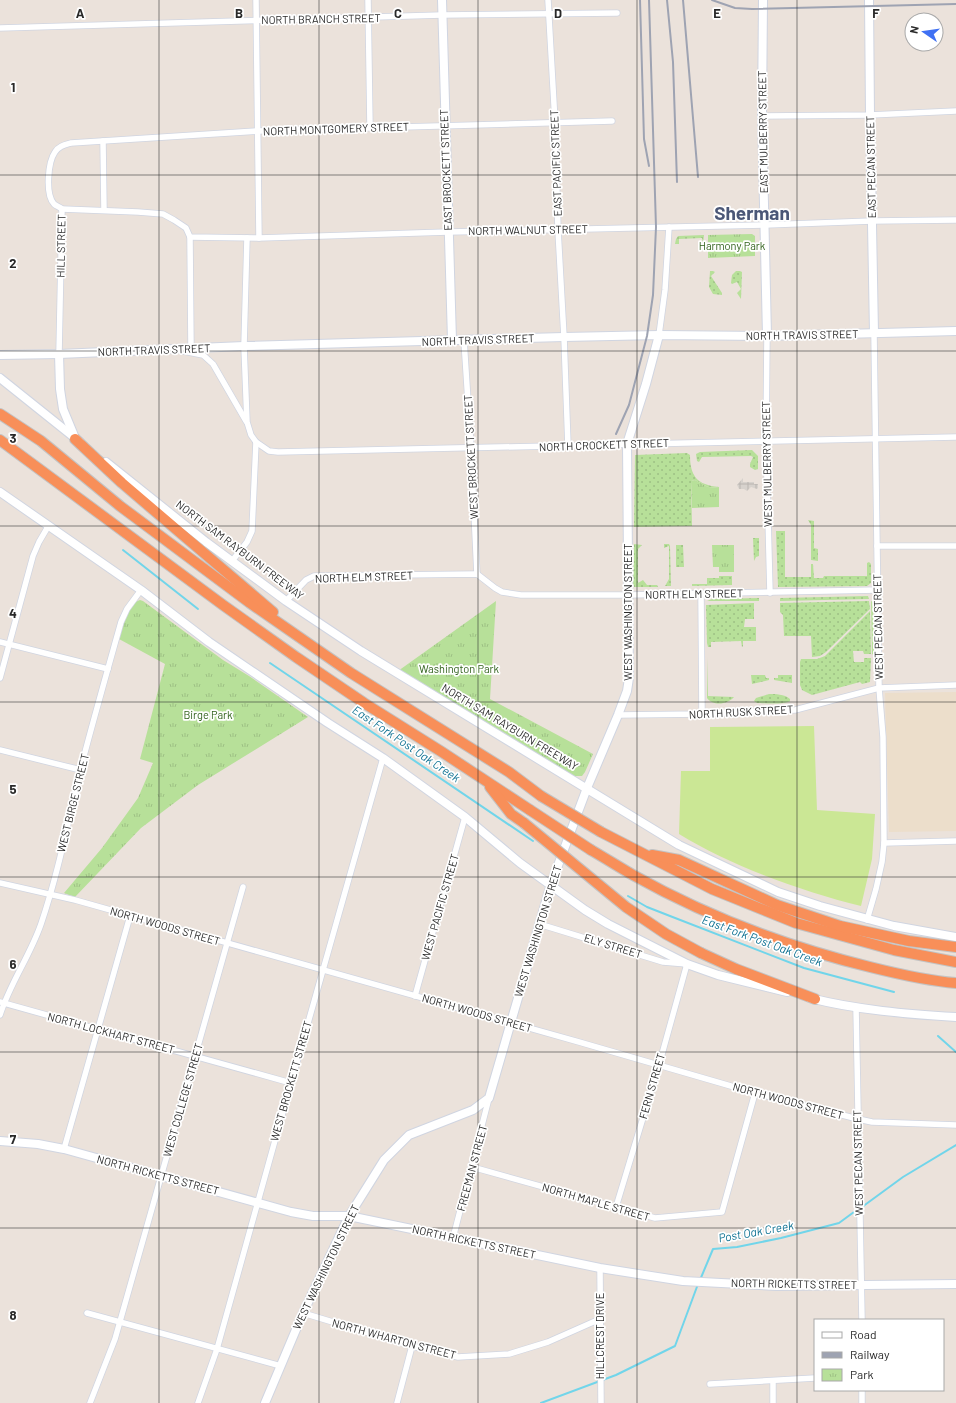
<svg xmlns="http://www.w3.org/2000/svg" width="956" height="1403" viewBox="0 0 956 1403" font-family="Barlow,sans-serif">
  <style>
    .education { fill: #ecdecb }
    .grass { fill: url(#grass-dots) }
    .park { fill: url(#park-tufts) }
    .pitch { fill: #cbe795 }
    .plaza { fill: url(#plaza-grid) }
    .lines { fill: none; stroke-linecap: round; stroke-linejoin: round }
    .stream { stroke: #71d5ea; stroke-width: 2 }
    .street-casing { stroke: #d0d5e1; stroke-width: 7 }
    .secondary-casing { stroke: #d0d5e1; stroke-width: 10 }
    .highway-casing { stroke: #c3c3c3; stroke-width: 12 }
    .street { stroke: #fff; stroke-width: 5.5 }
    .secondary { stroke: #fff; stroke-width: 8 }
    .highway { stroke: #f88f59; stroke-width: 10 }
    .rail { stroke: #9ea3b2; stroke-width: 2 }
    .highway-bridge-casing { stroke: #c3c3c3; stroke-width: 12; stroke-linecap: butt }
    .highway-bridge { stroke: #f88f59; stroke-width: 10 }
    .grid { fill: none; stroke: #292929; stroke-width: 1; stroke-opacity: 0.55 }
    .labels { text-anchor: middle; stroke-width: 3.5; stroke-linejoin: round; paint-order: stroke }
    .street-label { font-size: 11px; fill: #292929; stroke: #fff }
    .park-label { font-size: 11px; fill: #31621c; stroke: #fff }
    .water-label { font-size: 12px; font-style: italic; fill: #127393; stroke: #fff }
    .town-label { font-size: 19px; font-weight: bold; fill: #4b5777; stroke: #fff }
    .grid-label { font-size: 13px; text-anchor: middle; font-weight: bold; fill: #292929; stroke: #fff; stroke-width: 3.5; stroke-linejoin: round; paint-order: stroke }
  </style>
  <defs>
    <pattern id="grass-dots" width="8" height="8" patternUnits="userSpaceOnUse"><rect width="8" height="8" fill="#b7e099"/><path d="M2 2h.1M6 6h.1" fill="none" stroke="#9dc084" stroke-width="1.8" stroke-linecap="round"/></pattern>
    <pattern id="park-tufts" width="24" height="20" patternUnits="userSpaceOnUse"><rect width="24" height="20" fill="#b7e099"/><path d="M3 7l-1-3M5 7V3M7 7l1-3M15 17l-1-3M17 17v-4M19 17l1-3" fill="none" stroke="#9dc084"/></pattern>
    <pattern id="plaza-grid" width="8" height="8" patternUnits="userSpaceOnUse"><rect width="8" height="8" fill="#d7d2cd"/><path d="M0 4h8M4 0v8" fill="none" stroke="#b9b4b0"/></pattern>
  </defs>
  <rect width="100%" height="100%" fill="#ebe2db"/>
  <!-- education -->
  <path class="education" d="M956,692v139l-67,1 -4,-139z"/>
  <!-- grass -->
  <g class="grass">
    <path d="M704,235l-1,10 -1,-7 -23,1v5h-4l1,-5 2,-3z"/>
    <path d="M710,271h3l2,1 -4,4 11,17v2l-9,-1 -4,-7z"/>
    <path d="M736,271h4l2,1 -1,27 -4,-6 4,-4 -4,-7 -5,2 -1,-1 1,-8z"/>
    <path d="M752,450l6,6v13l-3,1 -5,-3v-3l3,-7 -2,-1 -49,1 -3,5 -2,-1 -1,-7 4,-2z"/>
    <path d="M687,453l3,2c0,21 7,30 29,32v1l-11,-1 -13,-7 -4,1 1,45 -58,1 1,-72z"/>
    <path d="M808,520l6,1v27l4,1v12l-7,-1v-35z"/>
    <path d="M776,531h9v46h26v-13h2l1,14h9l1,-2h43v-13l2,-1 2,2v19l-4,3 -89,1z"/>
    <path d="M753,538h6v18l-3,1 -2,4z"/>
    <path d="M634,544l8,1 -4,4v34l5,-3 4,5h10l1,2h-24l-1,-2z"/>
    <path d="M664,544h5l1,2 1,40h-6l4,-7v-33l-5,2z"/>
    <path d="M676,545h7l1,22h-8z"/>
    <path d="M719,576h13v9l-40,1v-2h15v-6h12z"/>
    <path d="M868,596l1,3 -89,2v-3z"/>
    <path d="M759,598v3h-52l5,-2z"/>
    <path d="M869,601l1,8 -44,43 -6,4 -8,1 -1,-21h-27l-1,-21 -3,-3v-9z"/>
    <path d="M871,601l2,1 1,53 -2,-1z"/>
    <path d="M754,603v16h-9l-1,8h12v14h-13v5l-1,1 -1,-6 -30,1v5h-3l-1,-4 -1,-38z"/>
    <path d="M870,611l1,43h-7l-1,-3h-10l1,11h10v-4h7l-1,24 -8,2 -2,-2 -48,13 -10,-5 -2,-5v-23l1,-3h16l8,-3z"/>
    <path d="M707,657l1,39 26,1c-6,7 -20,10 -27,1z"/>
    <path d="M751,675h14l1,3h3v2l-17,4z"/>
    <path d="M778,675h14v8l-18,-3v-2h4z"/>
    <path d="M769,694c7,0 15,0 21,5v2c-7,4 -25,2 -33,2l-3,-2 2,-3z"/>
  </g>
  <!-- park -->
  <g class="park">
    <path d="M752,234l3,2v20l-47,2v-23z"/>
    <path d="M695,480l13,7 11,1v19l-27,1 -1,-27z"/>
    <path d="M712,545h22v27h-15v-5h-6z"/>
    <path d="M140,600l3,1 80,59 26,16 59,41 -110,68 -57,43 -66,69 -11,-4 38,-45 36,-50 15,-35 -13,-4 25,-95 -46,-25c2,-12 8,-35 21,-39z"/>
    <path d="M496,601l-6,98 103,55 -8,18 -3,4h-9l-175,-105z"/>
  </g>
  <!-- pitch -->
  <path class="pitch" d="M814,726l3,84 58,4 -3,45 -11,47c-60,-15 -130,-40 -182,-72l2,-63h29v-44z"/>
  <!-- plaza -->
  <path class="plaza" d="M743,478v4h11v2h4v4l-1,1 -6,-2 -4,4 -3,-2h-5l-2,-4z"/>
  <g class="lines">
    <!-- stream -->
    <g class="stream">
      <path d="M123,550l75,59"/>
      <path d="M270,663l263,178"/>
      <path d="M628,896l19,11 23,9 134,52 90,24"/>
      <path d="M938,1036l18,16"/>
      <path d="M862,1207l41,-30 53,-32"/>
      <path d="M700,1280l13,-31 24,-2 44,-9 58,-15 19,-14"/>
      <path d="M541,1403l75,-28 59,-29 23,-62"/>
    </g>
    <!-- street casing -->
    <g class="street-casing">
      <g id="street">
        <path d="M256,0l3,238"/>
        <path d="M368,0l2,127"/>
        <path d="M548,0l7,122 3,108 6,107 4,109"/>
        <path d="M0,28l442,-13 175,-2"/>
        <path d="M762,116l108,-1 86,-4"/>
        <path d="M103,141l1,69"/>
        <path d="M62,209l76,3 25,2 11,6 12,8 4,9 69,1 189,-6 317,-7 107,-4 84,-1"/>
        <path d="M190,237l1,111"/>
        <path d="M659,335l6,-45 4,-63"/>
        <path d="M767,336l-1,105 4,152"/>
        <path d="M464,340l7,108 6,126"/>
        <path d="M183,351l20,4 10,9 33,57"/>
        <path d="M59,354l3,-145c-2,-2 -6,-3 -8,-5 -9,-10 -6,-42 1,-52 4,-6 9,-7 16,-9l187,-12 354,-10"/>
        <path d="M256,442l13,9 9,1 678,-15"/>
        <path d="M877,546h79"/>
        <path d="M232,561l15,-19 5,-11 4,-89 -5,-7 -4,-13 -3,-76 3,-108"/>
        <path d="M701,593l1,121"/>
        <path d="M286,601l20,-21 8,-4 163,-2 18,14 7,4 19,3h107l250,-5"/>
        <path d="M0,642l108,27"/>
        <path d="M0,678l33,-122 6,-14 10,-17"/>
        <path d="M618,715l84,-1 93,-4 84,-22 77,-3"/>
        <path d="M0,750l81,20"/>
        <path d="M884,843l72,-2"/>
        <path d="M0,883l75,17 504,142 176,51 103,26 14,3 84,3"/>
        <path d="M867,920l9,-31 6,-27 2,-19 -1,-106 -4,-49 -5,-355"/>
        <path d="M539,924l124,38 24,2 -28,101 -43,142"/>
        <path d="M415,996l50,-179"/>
        <path d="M0,1002l291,81"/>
        <path d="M856,1007l6,313"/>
        <path d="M0,1015c10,-32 30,-59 41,-91 17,-50 27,-102 39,-153 13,-50 27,-99 41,-149l6,-13 14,-19"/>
        <path d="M64,1149l66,-233"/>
        <path d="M472,1167l183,51 67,-6 33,-119"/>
        <path d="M453,1238l36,-140"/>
        <path d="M600,1268l1,135"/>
        <path d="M87,1313l194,53"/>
        <path d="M303,1313l109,33 46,11 51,-3 39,-12 52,-23"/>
        <path d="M773,1381v22"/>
        <path d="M710,1384l105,-6"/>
        <path d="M862,1390v13"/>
        <path d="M90,1403l25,-64 128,-452"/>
        <path d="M198,1403l19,-54 74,-266 92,-325"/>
        <path d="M397,1403l15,-57"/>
      </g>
    </g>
    <!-- secondary casing -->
    <g class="secondary-casing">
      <g id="secondary">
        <path d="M442,0l10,340"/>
        <path d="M763,0l-1,116 5,220"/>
        <path d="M869,0l1,115 4,218"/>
        <path d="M59,354l1,35 3,20 12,29"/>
        <path d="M0,355l59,-1 185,-8 320,-9 95,-2 108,1 189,-5"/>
        <path d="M0,378l80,64"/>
        <path d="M106,462l100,80 80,59 75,50 318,194 99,47 42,14 74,20 62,11"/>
        <path d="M0,492l141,98 68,52 119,81 55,35 82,59 55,46 65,47 23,14 79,40 31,11 69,17"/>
        <path d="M810,998c47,12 97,16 146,19"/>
        <path d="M0,1141l38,3 26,5 227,63 22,4h36l251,52 83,13 93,5 180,-2"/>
        <path d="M265,1403l38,-90 46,-97 35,-56 25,-25 64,-25 16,-12 62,-214 36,-96 31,-73 9,-24 2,-13 -2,-234 19,-60 13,-49"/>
      </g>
    </g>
    <!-- highway casing -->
    <g class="highway-casing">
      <g id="highway">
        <path d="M0,414l41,27 79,65 130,97 101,70 158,99 32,24"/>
        <path d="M75,439l47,44 151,129"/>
        <path d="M0,440l223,165 73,52 68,46 78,49 88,58"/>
        <path d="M490,787l21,27 13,9"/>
        <path d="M601,832l111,57 84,34 98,27 62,12"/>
        <path d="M591,850c14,8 28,17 42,25 73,41 155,72 237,92 28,7 57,14 86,16"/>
        <path d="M652,855l27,5 98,45 63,21 69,15 47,6"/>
        <path d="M701,953l35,16 79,30"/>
      </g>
    </g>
    <!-- street -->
    <use href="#street" class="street"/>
    <!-- secondary -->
    <use href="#secondary" class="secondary"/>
    <!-- highway -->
    <use href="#highway" class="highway"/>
    <!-- rail -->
    <g class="rail">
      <path d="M640,0l4,139 5,27"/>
      <path d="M667,0l6,62 4,120"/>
      <path d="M683,0l15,177"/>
      <path d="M712,0l23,8 17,1 204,-5"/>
      <path d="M616,434l13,-29 18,-69 6,-41 3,-68 -7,-227"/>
    </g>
    <!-- highway-bridge casing -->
    <g class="highway-bridge-casing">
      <g id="highway-bridge">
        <path d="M541,796l60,36"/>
        <path d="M530,810l61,40"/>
        <path d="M524,823l102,84 40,27 35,19"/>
      </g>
    </g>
    <!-- highway-bridge -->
    <use href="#highway-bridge" class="highway-bridge"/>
  </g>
  <!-- grid -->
  <path class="grid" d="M159,0v1403M319,0v1403M478,0v1403M637,0v1403M797,0v1403M0,175h956M0,351h956M0,526h956M0,702h956M0,877h956M0,1052h956M0,1228h956"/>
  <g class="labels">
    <!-- street labels -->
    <g class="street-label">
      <text transform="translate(321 19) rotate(-1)" y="4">NORTH BRANCH STREET</text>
      <text transform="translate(336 129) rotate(-2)" y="4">NORTH MONTGOMERY STREET</text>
      <text transform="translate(763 132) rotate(-91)" y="4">EAST MULBERRY STREET</text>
      <text transform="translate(556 163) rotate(-92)" y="4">EAST PACIFIC STREET</text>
      <text transform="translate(871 167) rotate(-91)" y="4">EAST PECAN STREET</text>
      <text transform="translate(446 170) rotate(-92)" y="4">EAST BROCKETT STREET</text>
      <text transform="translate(528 230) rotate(-1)" y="4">NORTH WALNUT STREET</text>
      <text transform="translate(61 246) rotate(-89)" y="4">HILL STREET</text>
      <text transform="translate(802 335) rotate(-1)" y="4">NORTH TRAVIS STREET</text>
      <text transform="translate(478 340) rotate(-2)" y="4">NORTH TRAVIS STREET</text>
      <text transform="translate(154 350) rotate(-2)" y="4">NORTH TRAVIS STREET</text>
      <text transform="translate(604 445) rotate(-2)" y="4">NORTH CROCKETT STREET</text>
      <text transform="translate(471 457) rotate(-93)" y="4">WEST BROCKETT STREET</text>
      <text transform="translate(767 464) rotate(-91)" y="4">WEST MULBERRY STREET</text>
      <text transform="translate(240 550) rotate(37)" y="4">NORTH SAM RAYBURN FREEWAY</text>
      <text transform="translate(364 577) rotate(-2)" y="4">NORTH ELM STREET</text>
      <text transform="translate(694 594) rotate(-1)" y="4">NORTH ELM STREET</text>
      <text transform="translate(628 612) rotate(-90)" y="4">WEST WASHINGTON STREET</text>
      <text transform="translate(878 627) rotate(-91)" y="4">WEST PECAN STREET</text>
      <text transform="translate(741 712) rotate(-3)" y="4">NORTH RUSK STREET</text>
      <text transform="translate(510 727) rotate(31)" y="4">NORTH SAM RAYBURN FREEWAY</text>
      <text transform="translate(73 803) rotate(-76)" y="4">WEST BIRGE STREET</text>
      <text transform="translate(440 907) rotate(-74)" y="4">WEST PACIFIC STREET</text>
      <text transform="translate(165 926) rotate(16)" y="4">NORTH WOODS STREET</text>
      <text transform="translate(538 931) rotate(-73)" y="4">WEST WASHINGTON STREET</text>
      <text transform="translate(613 946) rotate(17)" y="4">ELY STREET</text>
      <text transform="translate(477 1013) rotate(16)" y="4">NORTH WOODS STREET</text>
      <text transform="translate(111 1033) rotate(15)" y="4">NORTH LOCKHART STREET</text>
      <text transform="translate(291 1081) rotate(-74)" y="4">WEST BROCKETT STREET</text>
      <text transform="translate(652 1086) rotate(-74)" y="4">FERN STREET</text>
      <text transform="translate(183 1100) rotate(-74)" y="4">WEST COLLEGE STREET</text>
      <text transform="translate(788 1101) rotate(15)" y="4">NORTH WOODS STREET</text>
      <text transform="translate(858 1163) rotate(-91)" y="4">WEST PECAN STREET</text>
      <text transform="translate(472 1168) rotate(-75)" y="4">FREEMAN STREET</text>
      <text transform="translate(158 1175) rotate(15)" y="4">NORTH RICKETTS STREET</text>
      <text transform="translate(596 1202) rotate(16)" y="4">NORTH MAPLE STREET</text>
      <text transform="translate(474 1242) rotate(12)" y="4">NORTH RICKETTS STREET</text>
      <text transform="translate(326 1267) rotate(-64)" y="4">WEST WASHINGTON STREET</text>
      <text transform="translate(794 1284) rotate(1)" y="4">NORTH RICKETTS STREET</text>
      <text transform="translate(600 1336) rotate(-90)" y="4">HILLCREST DRIVE</text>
      <text transform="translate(394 1339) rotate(15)" y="4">NORTH WHARTON STREET</text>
    </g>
    <!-- park labels -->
    <g class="park-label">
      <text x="732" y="250">Harmony Park</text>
      <text x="459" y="673">Washington Park</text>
      <text x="208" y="719">Birge Park</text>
    </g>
    <!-- water labels -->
    <g class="water-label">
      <text transform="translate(406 744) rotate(34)" y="4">East Fork Post Oak Creek</text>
      <text transform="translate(762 941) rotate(20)" y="4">East Fork Post Oak Creek</text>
      <text transform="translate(756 1232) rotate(-10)" y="4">Post Oak Creek</text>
    </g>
    <!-- town labels -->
    <g class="town-label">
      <text x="752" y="220">Sherman</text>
    </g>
  </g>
  <g class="grid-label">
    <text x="80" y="18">A</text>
    <text x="239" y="18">B</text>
    <text x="398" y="18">C</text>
    <text x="558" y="18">D</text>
    <text x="717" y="18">E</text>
    <text x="876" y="18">F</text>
    <text x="13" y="92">1</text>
    <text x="13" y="268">2</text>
    <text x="13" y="443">3</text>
    <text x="13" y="618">4</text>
    <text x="13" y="794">5</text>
    <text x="13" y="969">6</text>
    <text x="13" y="1144">7</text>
    <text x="13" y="1320">8</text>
  </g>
  <!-- legend -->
  <rect x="814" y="1319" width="130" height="72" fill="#ffffff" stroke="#a9a9a9"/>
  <rect x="822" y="1332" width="20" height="6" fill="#ffffff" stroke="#a9a9a9"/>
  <text x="850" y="1339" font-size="12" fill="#292929">Road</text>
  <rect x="822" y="1352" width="20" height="6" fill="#9ea3b2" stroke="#a9a9a9"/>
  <text x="850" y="1359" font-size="12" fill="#292929">Railway</text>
  <rect x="822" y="1369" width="20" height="12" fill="url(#park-tufts)" stroke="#a9a9a9"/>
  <text x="850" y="1379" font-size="12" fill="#292929">Park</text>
  <!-- north arrow -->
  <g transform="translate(924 32) rotate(283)"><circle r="19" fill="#ffffff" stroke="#a9a9a9"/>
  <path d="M0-3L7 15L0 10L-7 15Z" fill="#4071f3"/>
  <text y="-6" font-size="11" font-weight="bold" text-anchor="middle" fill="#292929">N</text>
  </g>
</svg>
